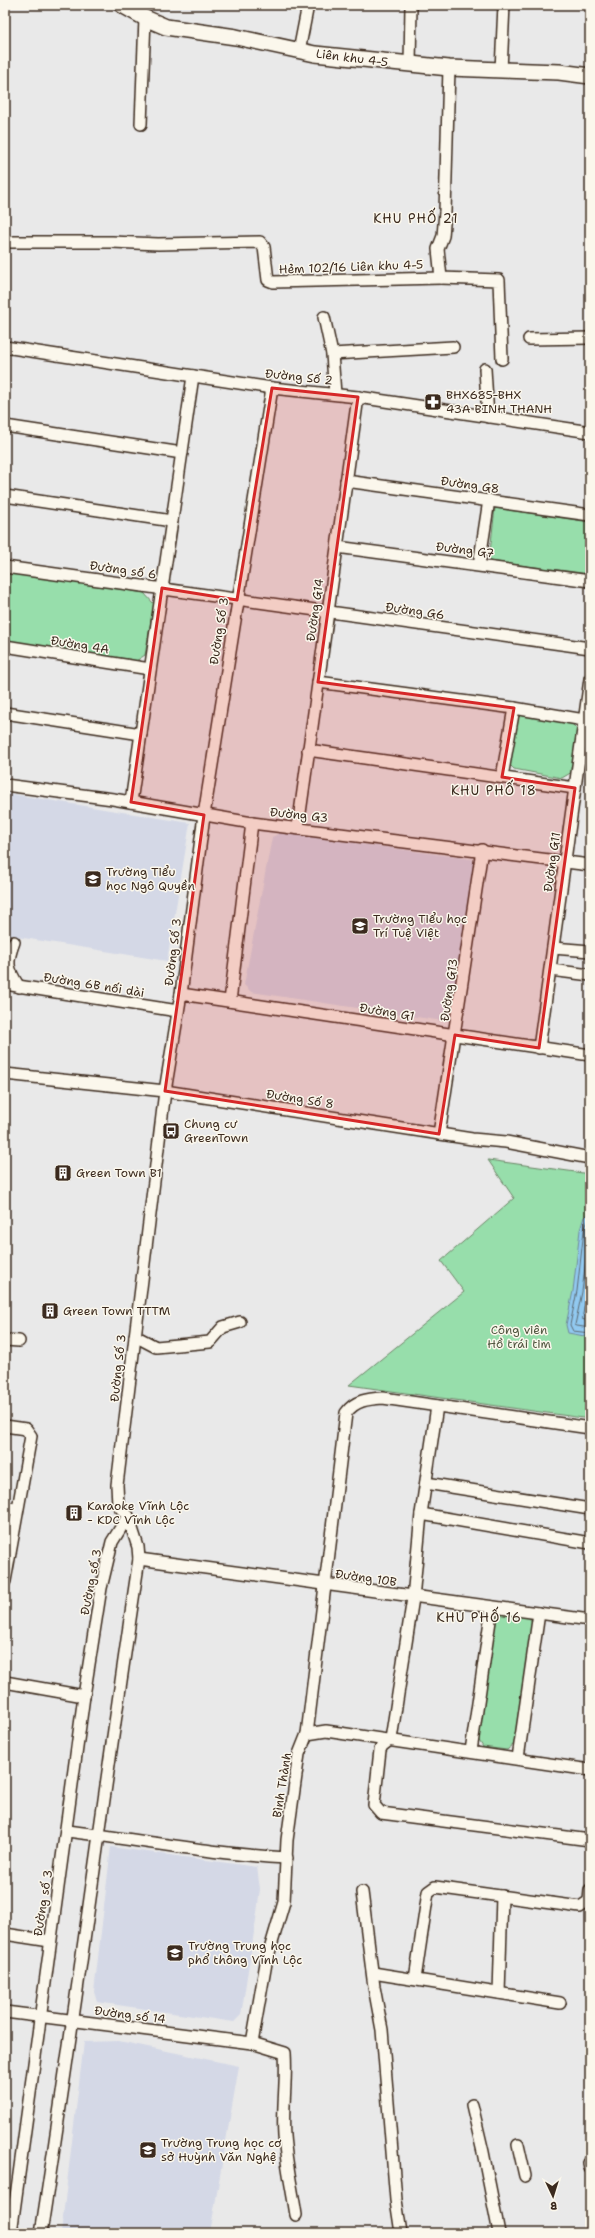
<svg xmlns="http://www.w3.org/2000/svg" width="595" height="2238" viewBox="0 0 595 2238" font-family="'Shantell Sans',sans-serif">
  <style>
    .built { fill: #d4d8e6 }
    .green { fill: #97deab; stroke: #698464 }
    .water { fill: #91c9f0; stroke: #6f899c }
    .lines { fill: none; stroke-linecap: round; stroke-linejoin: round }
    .shore { stroke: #5d6a72; stroke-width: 1 }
    .street-casing { stroke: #3b2a1e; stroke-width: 14 }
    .secondary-casing { stroke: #3b2a1e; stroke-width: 18 }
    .street { stroke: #fbf7ec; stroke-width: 11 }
    .secondary { stroke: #fbf7ec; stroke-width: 15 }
    .marked { fill: #d62828; fill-opacity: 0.2; stroke: #d62828; stroke-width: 3; stroke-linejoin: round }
    .labels { text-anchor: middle; stroke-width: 3; stroke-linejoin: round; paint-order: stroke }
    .street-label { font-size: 12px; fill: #3b2a1e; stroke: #fbf7ec }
    .poi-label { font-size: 12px; fill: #3b2a1e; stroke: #fbf7ec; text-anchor: start }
    .park-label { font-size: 12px; fill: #525741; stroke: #fbf7ec }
    .neighbourhood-label { font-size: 13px; letter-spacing: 1px; fill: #3b2a1e; stroke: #fbf7ec }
  </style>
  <rect width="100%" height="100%" fill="#e9e9e9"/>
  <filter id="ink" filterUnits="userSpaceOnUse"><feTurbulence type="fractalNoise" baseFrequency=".025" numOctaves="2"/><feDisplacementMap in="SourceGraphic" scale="8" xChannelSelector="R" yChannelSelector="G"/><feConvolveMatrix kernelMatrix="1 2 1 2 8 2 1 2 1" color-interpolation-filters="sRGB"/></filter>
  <g filter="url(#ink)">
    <!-- built -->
    <g class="built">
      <path d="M5,793l185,30 -23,138 -162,-26z"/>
      <path d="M280,833l192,26 3,8 -23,152 -9,2 -192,-29 -7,-7 28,-148z"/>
      <path d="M111,1847l146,20 3,22 -3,24 -16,102 -7,7 -137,-20 -3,-10z"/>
      <path d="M119,2041l120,25 -29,167h-149l23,-191z"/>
    </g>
    <!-- green -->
    <g class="green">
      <path d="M495,508l95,14v52l-101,-13z"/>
      <path d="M5,571l139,22 10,11 -9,51 -9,6 -131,-19z"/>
      <path d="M521,715l50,8 7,7 -6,42 -10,6 -48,-9 -5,-5 8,-45z"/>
      <path d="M488,1160l102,14v245l-241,-34 115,-93 -23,-31 73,-63z"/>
      <path d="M500,1613l29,4 3,6 -18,121 -7,6 -24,-3 -5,-8 18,-121z"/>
    </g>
    <!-- water -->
    <path class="water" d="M590,1211v126l-22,-4 -2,-8 7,-34 7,-61 4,-13z"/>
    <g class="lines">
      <!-- shore -->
      <g class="shore">
        <path d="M590,1216l-6,14 -7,61 -7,34 3,6 17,2"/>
        <path d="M590,1225l-8,67 -7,33 2,1 13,2"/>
        <path d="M590,1277l-8,42 8,3"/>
      </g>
      <!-- street casing -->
      <g class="street-casing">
        <g id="street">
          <path d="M299,51l9,-46"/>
          <path d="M410,65l1,-60"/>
          <path d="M449,68l-4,144 -2,24 -5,13 3,29 58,2 3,79"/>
          <path d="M501,70l3,-65"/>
          <path d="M141,124l4,-106"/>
          <path d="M5,242h107l46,2 102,-2 4,5 4,33 5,2 168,-4"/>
          <path d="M324,317l8,37 3,40"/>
          <path d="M529,339l61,-1"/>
          <path d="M5,347l267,41 86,9 232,35"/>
          <path d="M332,354l121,-7"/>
          <path d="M485,369l3,48"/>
          <path d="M5,426l177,27"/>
          <path d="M346,481l244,34"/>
          <path d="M5,496l167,25"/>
          <path d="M337,547l253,34"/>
          <path d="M479,565l10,-65"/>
          <path d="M5,567l585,81"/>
          <path d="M5,646l145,23"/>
          <path d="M318,682l196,26 70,12"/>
          <path d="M5,713l136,21"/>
          <path d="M308,750l267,38"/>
          <path d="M502,777l12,-69"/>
          <path d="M5,785l108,14 139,24 338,42"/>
          <path d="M131,802l62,-426"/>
          <path d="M298,827l60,-430"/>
          <path d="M14,942c-8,21 -7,26 5,45"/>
          <path d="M553,948l37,3"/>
          <path d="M551,970l39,5"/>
          <path d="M5,984l173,27"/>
          <path d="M181,994l409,61"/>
          <path d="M230,1001l22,-178"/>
          <path d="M539,1048l51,-369"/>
          <path d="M5,1074l160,17 307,48 34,3 84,16"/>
          <path d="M439,1134l43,-284"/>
          <path d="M135,1336l21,11 54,-5 13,-15 17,-5"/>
          <path d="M5,1340l14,1"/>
          <path d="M437,1406l-16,108 -8,84 -22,141 -9,7 -2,4 -6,55 7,8 209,27"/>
          <path d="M5,1426l21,3 5,7 -26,145"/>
          <path d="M426,1483l164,26"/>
          <path d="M5,1508l12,1"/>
          <path d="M421,1514l169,29"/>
          <path d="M139,1559l451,61"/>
          <path d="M5,1682l79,14"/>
          <path d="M307,1734l39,-321c9,-13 22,-14 37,-15l207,30"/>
          <path d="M471,1751l21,-144"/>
          <path d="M518,1758l21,-145"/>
          <path d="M67,1831c73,9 146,23 220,27"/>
          <path d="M362,1892l12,95 8,43 14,170 5,33"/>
          <path d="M5,1934l45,7"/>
          <path d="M373,1973l187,30"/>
          <path d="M415,1979l13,-87 7,-5 145,20 9,-6 1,-11"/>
          <path d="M499,1993l3,-97"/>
          <path d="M5,2012l247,31 33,10c2,28 -3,55 -1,83 2,26 8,53 12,79"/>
          <path d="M252,2043l14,-80 18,-61 3,-62 12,-86 8,-20 19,-3 264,39"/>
          <path d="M472,2105l11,47 16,81"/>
          <path d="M518,2145l7,31"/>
          <path d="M589,2163l1,5"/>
          <path d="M11,2233l73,-537 17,-108 11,-46 16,-26"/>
          <path d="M41,2233c35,-224 64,-450 98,-674l-1,-12 -10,-31 -10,-11 -1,-20 48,-394 16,-97 23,-179 68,-427"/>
        </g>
      </g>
      <!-- secondary casing -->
      <g class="secondary-casing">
        <path id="secondary" d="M122,5l23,13 21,9 70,10 79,17 134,14 110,4 31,4"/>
      </g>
      <!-- street -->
      <use href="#street" class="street"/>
      <!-- secondary -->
      <use href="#secondary" class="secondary"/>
    </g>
  </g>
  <!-- marked area -->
  <path class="marked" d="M272,388l86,9 -40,285 196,26 -12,69 73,11 -36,260 -84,-13 -16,99 -274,-43 39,-276 -73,-13 31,-214 75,12z"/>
  <!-- icons -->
  <defs>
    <g id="pharmacy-square" transform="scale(0.9)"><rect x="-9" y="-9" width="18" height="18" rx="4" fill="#3b2a1e" stroke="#fbf7ec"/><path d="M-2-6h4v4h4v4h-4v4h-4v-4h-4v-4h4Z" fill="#fff"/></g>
    <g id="school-square" transform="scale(0.9)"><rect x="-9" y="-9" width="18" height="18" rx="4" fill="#3b2a1e" stroke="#fbf7ec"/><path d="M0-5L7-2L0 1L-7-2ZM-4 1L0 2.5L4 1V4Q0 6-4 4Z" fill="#fff"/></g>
    <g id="bus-square" transform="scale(0.9)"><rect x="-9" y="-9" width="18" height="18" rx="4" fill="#3b2a1e" stroke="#fbf7ec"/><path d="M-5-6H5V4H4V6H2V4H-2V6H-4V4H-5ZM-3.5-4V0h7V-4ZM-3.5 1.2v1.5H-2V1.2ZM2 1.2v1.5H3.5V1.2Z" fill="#fff"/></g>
    <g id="building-square" transform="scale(0.9)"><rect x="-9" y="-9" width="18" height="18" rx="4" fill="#3b2a1e" stroke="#fbf7ec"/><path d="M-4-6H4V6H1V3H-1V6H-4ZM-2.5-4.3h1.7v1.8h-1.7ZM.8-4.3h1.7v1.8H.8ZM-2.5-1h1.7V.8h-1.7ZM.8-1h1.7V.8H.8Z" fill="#fff"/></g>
  </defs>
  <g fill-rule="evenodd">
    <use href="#pharmacy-square" x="433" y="402"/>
    <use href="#school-square" x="93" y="879"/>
    <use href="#school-square" x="360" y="926"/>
    <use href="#bus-square" x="171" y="1131"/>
    <use href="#building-square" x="63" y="1173"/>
    <use href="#building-square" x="50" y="1311"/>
    <use href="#building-square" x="74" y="1513"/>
    <use href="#school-square" x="175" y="1953"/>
    <use href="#school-square" x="148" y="2150"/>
  </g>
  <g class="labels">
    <!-- street labels -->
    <g class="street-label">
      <text transform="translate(352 58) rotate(7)" y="4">Liên khu 4-5</text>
      <text transform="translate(351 267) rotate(-2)" y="4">Hẻm 102/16 Liên khu 4-5</text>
      <text transform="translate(299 377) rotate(6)" y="4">Đường Số 2</text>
      <text transform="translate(470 485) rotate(8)" y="4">Đường G8</text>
      <text transform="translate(465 550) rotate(7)" y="4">Đường G7</text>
      <text transform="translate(123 570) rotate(8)" y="4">Đường số 6</text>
      <text transform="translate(315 610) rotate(-82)" y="4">Đường G14</text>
      <text transform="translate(415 611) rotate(8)" y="4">Đường G6</text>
      <text transform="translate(219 631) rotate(-81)" y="4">Đường Số 3</text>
      <text transform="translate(80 645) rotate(9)" y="4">Đường 4A</text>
      <text transform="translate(299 815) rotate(6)" y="4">Đường G3</text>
      <text transform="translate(552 862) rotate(-82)" y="4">Đường G11</text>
      <text transform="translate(173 952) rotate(-83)" y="4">Đường Số 3</text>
      <text transform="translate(94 985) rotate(9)" y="4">Đường 6B nối dài</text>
      <text transform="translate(449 990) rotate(-82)" y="4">Đường G13</text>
      <text transform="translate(387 1012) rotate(9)" y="4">Đường G1</text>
      <text transform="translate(300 1099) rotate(9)" y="4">Đường Số 8</text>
      <text transform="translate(118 1368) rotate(-84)" y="4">Đường Số 3</text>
      <text transform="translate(366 1578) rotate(8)" y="4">Đường 10B</text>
      <text transform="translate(91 1582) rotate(-79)" y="4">Đường số 3</text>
      <text transform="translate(282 1785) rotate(-81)" y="4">Bình Thành</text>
      <text transform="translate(43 1903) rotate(-81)" y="4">Đường số 3</text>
      <text transform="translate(130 2015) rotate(7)" y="4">Đường số 14</text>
    </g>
    <!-- poi labels -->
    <g class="poi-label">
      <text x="446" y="399">BHX685-BHX<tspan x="446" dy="14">43A BINH THANH</tspan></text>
      <text x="106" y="876">Trường Tiểu<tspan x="106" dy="14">học Ngô Quyền</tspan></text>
      <text x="373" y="923">Trường Tiểu học<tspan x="373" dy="14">Trí Tuệ Việt</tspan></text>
      <text x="184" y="1128">Chung cư<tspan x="184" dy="14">GreenTown</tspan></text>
      <text x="76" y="1177">Green Town B1</text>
      <text x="63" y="1315">Green Town TTTM</text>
      <text x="87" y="1510">Karaoke Vĩnh Lộc<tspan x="87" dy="14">- KDC Vĩnh Lộc</tspan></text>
      <text x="188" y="1950">Trường Trung học<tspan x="188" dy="14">phổ thông Vĩnh Lộc</tspan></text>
      <text x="161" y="2147">Trường Trung học cơ<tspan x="161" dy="14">sở Huỳnh Văn Nghệ</tspan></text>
    </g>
    <!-- park labels -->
    <g class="park-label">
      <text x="519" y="1334">Công viên<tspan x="519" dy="14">Hồ trái tim</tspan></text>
    </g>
    <!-- neighbourhood labels -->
    <g class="neighbourhood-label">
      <text x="416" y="223">KHU PHỐ 21</text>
      <text x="494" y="795">KHU PHỐ 18</text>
      <text x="479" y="1622">KHU PHỐ 16</text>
    </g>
  </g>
  <!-- margin -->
  <rect width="595" height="2238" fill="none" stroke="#fbf7ec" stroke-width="20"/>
  <rect x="10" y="10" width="575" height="2218" fill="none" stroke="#3b2a1e" stroke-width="1.5" filter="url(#ink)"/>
  <!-- north arrow -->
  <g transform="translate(553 2196) rotate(176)" stroke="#fbf7ec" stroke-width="3" paint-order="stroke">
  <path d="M0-3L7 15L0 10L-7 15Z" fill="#3b2a1e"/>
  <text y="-6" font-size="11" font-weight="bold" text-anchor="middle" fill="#3b2a1e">B</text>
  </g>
</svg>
